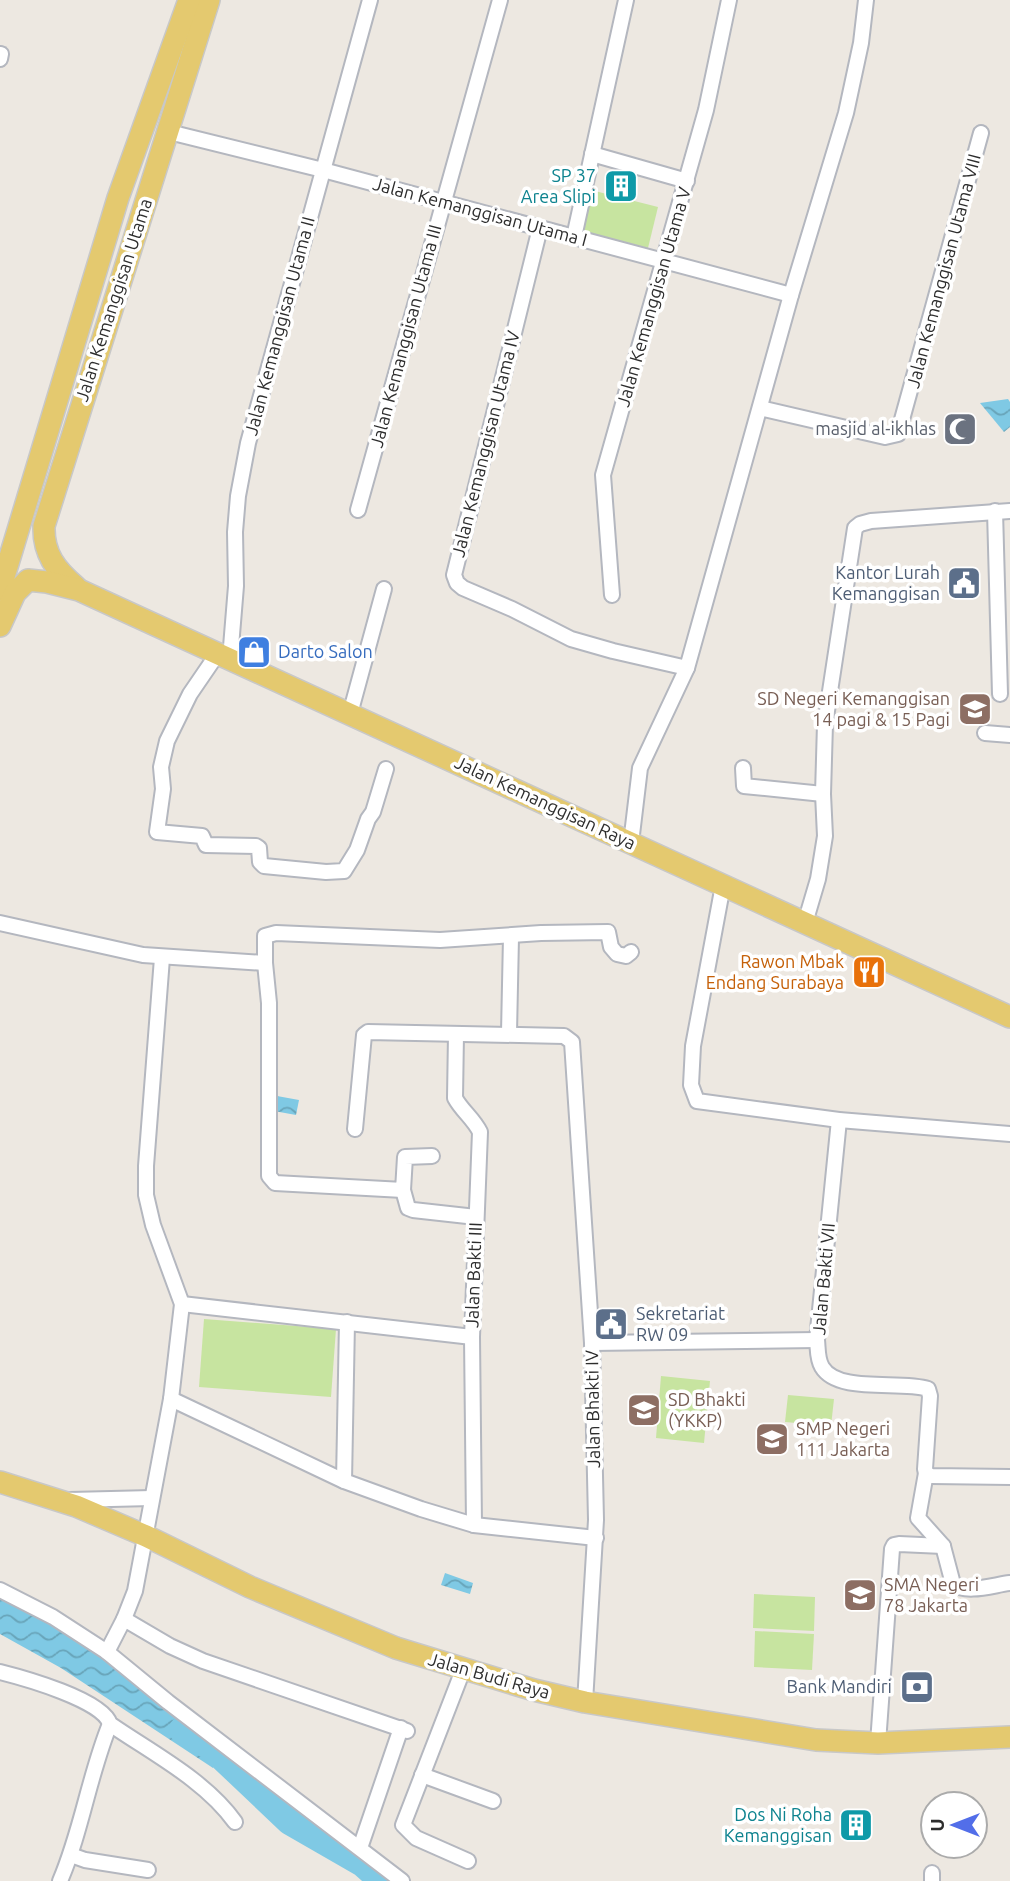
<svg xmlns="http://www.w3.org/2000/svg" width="1010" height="1881" viewBox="0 0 1010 1881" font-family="Ubuntu,sans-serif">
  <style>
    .pitch { fill: #c7e4a0 }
    .water { fill: url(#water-waves) }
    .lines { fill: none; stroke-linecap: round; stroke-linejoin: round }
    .river { stroke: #7fc9e4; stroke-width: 28 }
    .minor-casing { stroke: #b4b7bf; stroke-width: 18 }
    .primary-casing { stroke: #c8c8c8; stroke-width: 24 }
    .minor { stroke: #fff; stroke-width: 14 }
    .primary { stroke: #e4c96f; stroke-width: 21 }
    .labels { text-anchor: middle; stroke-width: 7; stroke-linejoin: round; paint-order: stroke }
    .culture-label { font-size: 18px; fill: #0d838f; stroke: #fff; text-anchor: end }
    .street-label { font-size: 18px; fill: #2d2d2d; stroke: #fff }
    .worship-label { font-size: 18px; fill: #5b616d; stroke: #fff; text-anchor: end }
    .service-label { font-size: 18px; fill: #4e5e75; stroke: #fff; text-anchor: end }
    .shop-label { font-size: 18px; fill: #366cbe; stroke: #fff; text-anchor: start }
    .education-label { font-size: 18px; fill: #785e54; stroke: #fff; text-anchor: start }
    .food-label { font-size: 18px; fill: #c56008; stroke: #fff; text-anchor: end }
  </style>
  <defs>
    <pattern id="water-waves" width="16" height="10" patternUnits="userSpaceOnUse" patternTransform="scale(1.75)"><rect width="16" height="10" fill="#7fc9e4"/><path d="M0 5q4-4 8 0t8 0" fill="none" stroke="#68a4b9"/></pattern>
  </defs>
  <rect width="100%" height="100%" fill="#ede8e1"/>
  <!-- pitch -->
  <g class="pitch">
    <path d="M587,189l71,18 -10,41 -72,-19z"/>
    <path d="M204,1319l132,10 -5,68 -132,-10z"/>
    <path d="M661,1376l49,5 -6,62 -48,-5z"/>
    <path d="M788,1395l46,4 -3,27 -46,-4z"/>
    <path d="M754,1594l61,3 -1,34 -61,-3z"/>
    <path d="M755,1631l59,3 -2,36 -58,-3z"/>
  </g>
  <!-- water -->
  <g class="water">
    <path d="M1008,399l2,3v25l-6,5 -24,-29z"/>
    <path d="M277,1096l22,4 -3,15 -22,-4z"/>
    <path d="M445,1573l28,10 -3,11 -29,-9z"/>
    <path d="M0,1595l68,32 148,113 -3,28 -152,-100 -61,-34z"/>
  </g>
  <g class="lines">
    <!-- river -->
    <path class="river" d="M183,1730l30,18 77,73 73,42 20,18"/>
    <!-- minor casing -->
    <g class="minor-casing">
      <g id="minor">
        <path d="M0,59l1,-5"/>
        <path d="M169,132l154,38 468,125"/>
        <path d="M592,154l95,27"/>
        <path d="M540,228l-86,347 3,8 6,5 49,21 59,30 42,12 74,17"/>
        <path d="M574,237l52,-237"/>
        <path d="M760,408l125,29 13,-3 83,-301"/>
        <path d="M358,510l142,-510"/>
        <path d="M995,511l5,183"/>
        <path d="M612,595l-9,-120 103,-365 23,-110"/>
        <path d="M218,653l-28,41 -23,47 -6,26 2,22 -6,43 45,4 4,9 50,1 3,2 1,14 4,4 62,6 18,-1 13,-21 11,-31 5,-7 13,-43"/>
        <path d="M230,659l6,-73 -1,-54 3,-36 10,-53 122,-443"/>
        <path d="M350,714l34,-125"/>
        <path d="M985,733l25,2"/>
        <path d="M743,768l1,18 79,8"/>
        <path d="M631,843l9,-75 47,-100 104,-373 55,-182 15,-70 5,-43"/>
        <path d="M723,885l-30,161 -2,39 6,16 142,19 171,14"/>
        <path d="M0,923l143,32 122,8v-27l11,-3 164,7 101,-7 67,-1 3,15 6,7 9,2 5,-4"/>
        <path d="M805,923l13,-44 7,-43 -2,-42 2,-70 30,-196 5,-4 11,-3 139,-10"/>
        <path d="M265,963l4,40v173l6,7 128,7 2,-33 27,-1"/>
        <path d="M509,1033l2,-96"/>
        <path d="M456,1034l-1,64c7,13 18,20 25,34l-8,205 2,188"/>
        <path d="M839,1120l-22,220c1,8 0,19 5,27 16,27 79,13 106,22l2,7 -5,73 1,4 5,3 79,1"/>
        <path d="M355,1129l9,-94 4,-3 196,4 8,6 20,301 4,177 -11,182"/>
        <path d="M403,1190l5,18 5,2 63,7"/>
        <path d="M182,1304l290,33"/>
        <path d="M592,1343l225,-3"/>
        <path d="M171,1399l173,82 77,28 53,16 122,13"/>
        <path d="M926,1473l-8,45 25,28 10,38c14,10 40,1 57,-1"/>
        <path d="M344,1481l3,-159"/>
        <path d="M70,1500l82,-2"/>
        <path d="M0,1590l53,27 54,35 61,50 234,179"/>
        <path d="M124,1619l46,27 33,15 204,70"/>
        <path d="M107,1652l17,-33 11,-28 36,-192 11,-95 -29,-79 -7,-30v-29l16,-208"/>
        <path d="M463,1670l-60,155 13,13 52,23"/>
        <path d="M0,1672c24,6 103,28 110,52 42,29 95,56 125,98"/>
        <path d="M878,1743l14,-194 2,-4 5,-1 44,2"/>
        <path d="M422,1775l71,26"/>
        <path d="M360,1848l41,-120"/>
        <path d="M71,1855l14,5 63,10"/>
        <path d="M60,1881c22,-51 29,-106 50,-157"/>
        <path d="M932,1881v-8"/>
      </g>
    </g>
    <!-- primary casing -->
    <g class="primary-casing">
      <g id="primary">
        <path d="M76,587c-20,-17 -33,-33 -32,-61l165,-526"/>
        <path d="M0,590l118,-392 71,-198"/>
        <path d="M0,626l15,-33 13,-13 19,2 32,8 931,427"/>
        <path d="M0,1482l76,24 70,30 104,51 146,61 138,42 51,12 231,38 62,3 132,-6"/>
      </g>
    </g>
    <!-- minor -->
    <use href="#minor" class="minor"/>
    <!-- primary -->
    <use href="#primary" class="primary"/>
  </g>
  <!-- icons -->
  <defs>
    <g id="building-square" transform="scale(1.75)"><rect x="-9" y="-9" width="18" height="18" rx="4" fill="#0f9aa8" stroke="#fff"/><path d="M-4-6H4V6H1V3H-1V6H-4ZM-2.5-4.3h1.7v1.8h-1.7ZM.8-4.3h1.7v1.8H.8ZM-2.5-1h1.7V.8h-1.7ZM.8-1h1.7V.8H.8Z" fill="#fff"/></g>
    <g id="mosque-square" transform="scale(1.75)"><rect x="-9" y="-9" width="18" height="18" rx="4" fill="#6b7280" stroke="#fff"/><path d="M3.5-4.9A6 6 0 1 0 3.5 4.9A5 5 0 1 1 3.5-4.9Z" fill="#fff"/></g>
    <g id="civic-square" transform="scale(1.75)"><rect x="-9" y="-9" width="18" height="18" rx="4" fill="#5c6f8a" stroke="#fff"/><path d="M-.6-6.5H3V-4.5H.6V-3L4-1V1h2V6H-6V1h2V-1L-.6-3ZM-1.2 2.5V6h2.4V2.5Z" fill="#fff"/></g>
    <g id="shop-square" transform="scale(1.75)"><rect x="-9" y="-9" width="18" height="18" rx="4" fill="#3f7fe0" stroke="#fff"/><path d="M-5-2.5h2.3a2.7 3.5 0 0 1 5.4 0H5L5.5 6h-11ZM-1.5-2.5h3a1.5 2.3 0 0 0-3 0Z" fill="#fff"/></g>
    <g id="school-square" transform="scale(1.75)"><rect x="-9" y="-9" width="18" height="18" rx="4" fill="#8d6e63" stroke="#fff"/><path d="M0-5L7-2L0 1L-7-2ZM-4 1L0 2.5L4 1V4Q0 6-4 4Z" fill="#fff"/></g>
    <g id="restaurant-square" transform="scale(1.75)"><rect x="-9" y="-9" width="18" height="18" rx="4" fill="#e8710a" stroke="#fff"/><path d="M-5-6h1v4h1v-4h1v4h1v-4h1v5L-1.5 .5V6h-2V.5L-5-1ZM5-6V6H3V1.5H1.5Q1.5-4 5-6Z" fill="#fff"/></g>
    <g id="bank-square" transform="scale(1.75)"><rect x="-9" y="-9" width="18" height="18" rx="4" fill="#5c6f8a" stroke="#fff"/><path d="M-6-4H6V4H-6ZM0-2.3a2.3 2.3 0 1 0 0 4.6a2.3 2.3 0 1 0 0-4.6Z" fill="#fff"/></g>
  </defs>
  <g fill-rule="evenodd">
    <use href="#building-square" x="621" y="186"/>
    <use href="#mosque-square" x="960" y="429"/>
    <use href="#civic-square" x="964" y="583"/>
    <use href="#shop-square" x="254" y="652"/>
    <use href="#school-square" x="975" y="709"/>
    <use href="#restaurant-square" x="869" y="972"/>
    <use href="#civic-square" x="611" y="1324"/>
    <use href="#school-square" x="644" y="1410"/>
    <use href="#school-square" x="772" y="1439"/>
    <use href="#school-square" x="860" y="1595"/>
    <use href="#bank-square" x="917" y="1687"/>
    <use href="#building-square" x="856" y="1825"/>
  </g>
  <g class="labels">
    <!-- culture labels -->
    <g class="culture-label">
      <text x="596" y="182">SP 37<tspan x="596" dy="21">Area Slipi</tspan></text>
      <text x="832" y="1821">Dos Ni Roha<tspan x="832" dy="21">Kemanggisan</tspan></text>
    </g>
    <!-- street labels -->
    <g class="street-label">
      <text transform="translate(480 212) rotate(15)" y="6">Jalan Kemanggisan Utama I</text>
      <text transform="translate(944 271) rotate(-75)" y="6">Jalan Kemanggisan Utama VIII</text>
      <text transform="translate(654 297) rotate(-74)" y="6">Jalan Kemanggisan Utama V</text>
      <text transform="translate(114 300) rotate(-72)" y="6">Jalan Kemanggisan Utama</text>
      <text transform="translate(280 326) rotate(-75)" y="6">Jalan Kemanggisan Utama II</text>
      <text transform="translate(406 336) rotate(-75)" y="6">Jalan Kemanggisan Utama III</text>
      <text transform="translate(486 444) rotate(-76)" y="6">Jalan Kemanggisan Utama IV</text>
      <text transform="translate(545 803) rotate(25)" y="6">Jalan Kemanggisan Raya</text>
      <text transform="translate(474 1275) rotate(-88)" y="6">Jalan Bakti III</text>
      <text transform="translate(824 1279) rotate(-85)" y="6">Jalan Bakti VII</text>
      <text transform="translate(593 1409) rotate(-91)" y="6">Jalan Bhakti IV</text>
      <text transform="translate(489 1676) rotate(16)" y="6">Jalan Budi Raya</text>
    </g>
    <!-- worship labels -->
    <g class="worship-label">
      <text x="936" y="435">masjid al-ikhlas</text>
    </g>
    <!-- service labels -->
    <g class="service-label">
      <text x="940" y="579">Kantor Lurah<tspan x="940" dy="21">Kemanggisan</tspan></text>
      <text x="636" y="1320" text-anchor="start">Sekretariat<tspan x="636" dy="21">RW 09</tspan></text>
      <text x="892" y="1693">Bank Mandiri</text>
    </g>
    <!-- shop labels -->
    <g class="shop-label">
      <text x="278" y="658">Darto Salon</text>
    </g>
    <!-- education labels -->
    <g class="education-label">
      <text x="950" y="705" text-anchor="end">SD Negeri Kemanggisan<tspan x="950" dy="21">14 pagi &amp; 15 Pagi</tspan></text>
      <text x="668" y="1406">SD Bhakti<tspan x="668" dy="21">(YKKP)</tspan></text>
      <text x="796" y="1435">SMP Negeri<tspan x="796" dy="21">111 Jakarta</tspan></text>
      <text x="884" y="1591">SMA Negeri<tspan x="884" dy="21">78 Jakarta</tspan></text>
    </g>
    <!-- food labels -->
    <g class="food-label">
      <text x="844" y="968">Rawon Mbak<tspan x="844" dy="21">Endang Surabaya</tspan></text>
    </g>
  </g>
  <!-- north arrow -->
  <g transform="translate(954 1825) rotate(270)"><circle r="33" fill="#ffffff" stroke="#ababab" stroke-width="2"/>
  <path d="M0-5L12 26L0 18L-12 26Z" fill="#526ee9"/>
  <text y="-10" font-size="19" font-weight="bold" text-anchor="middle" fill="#2d2d2d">U</text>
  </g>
</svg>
